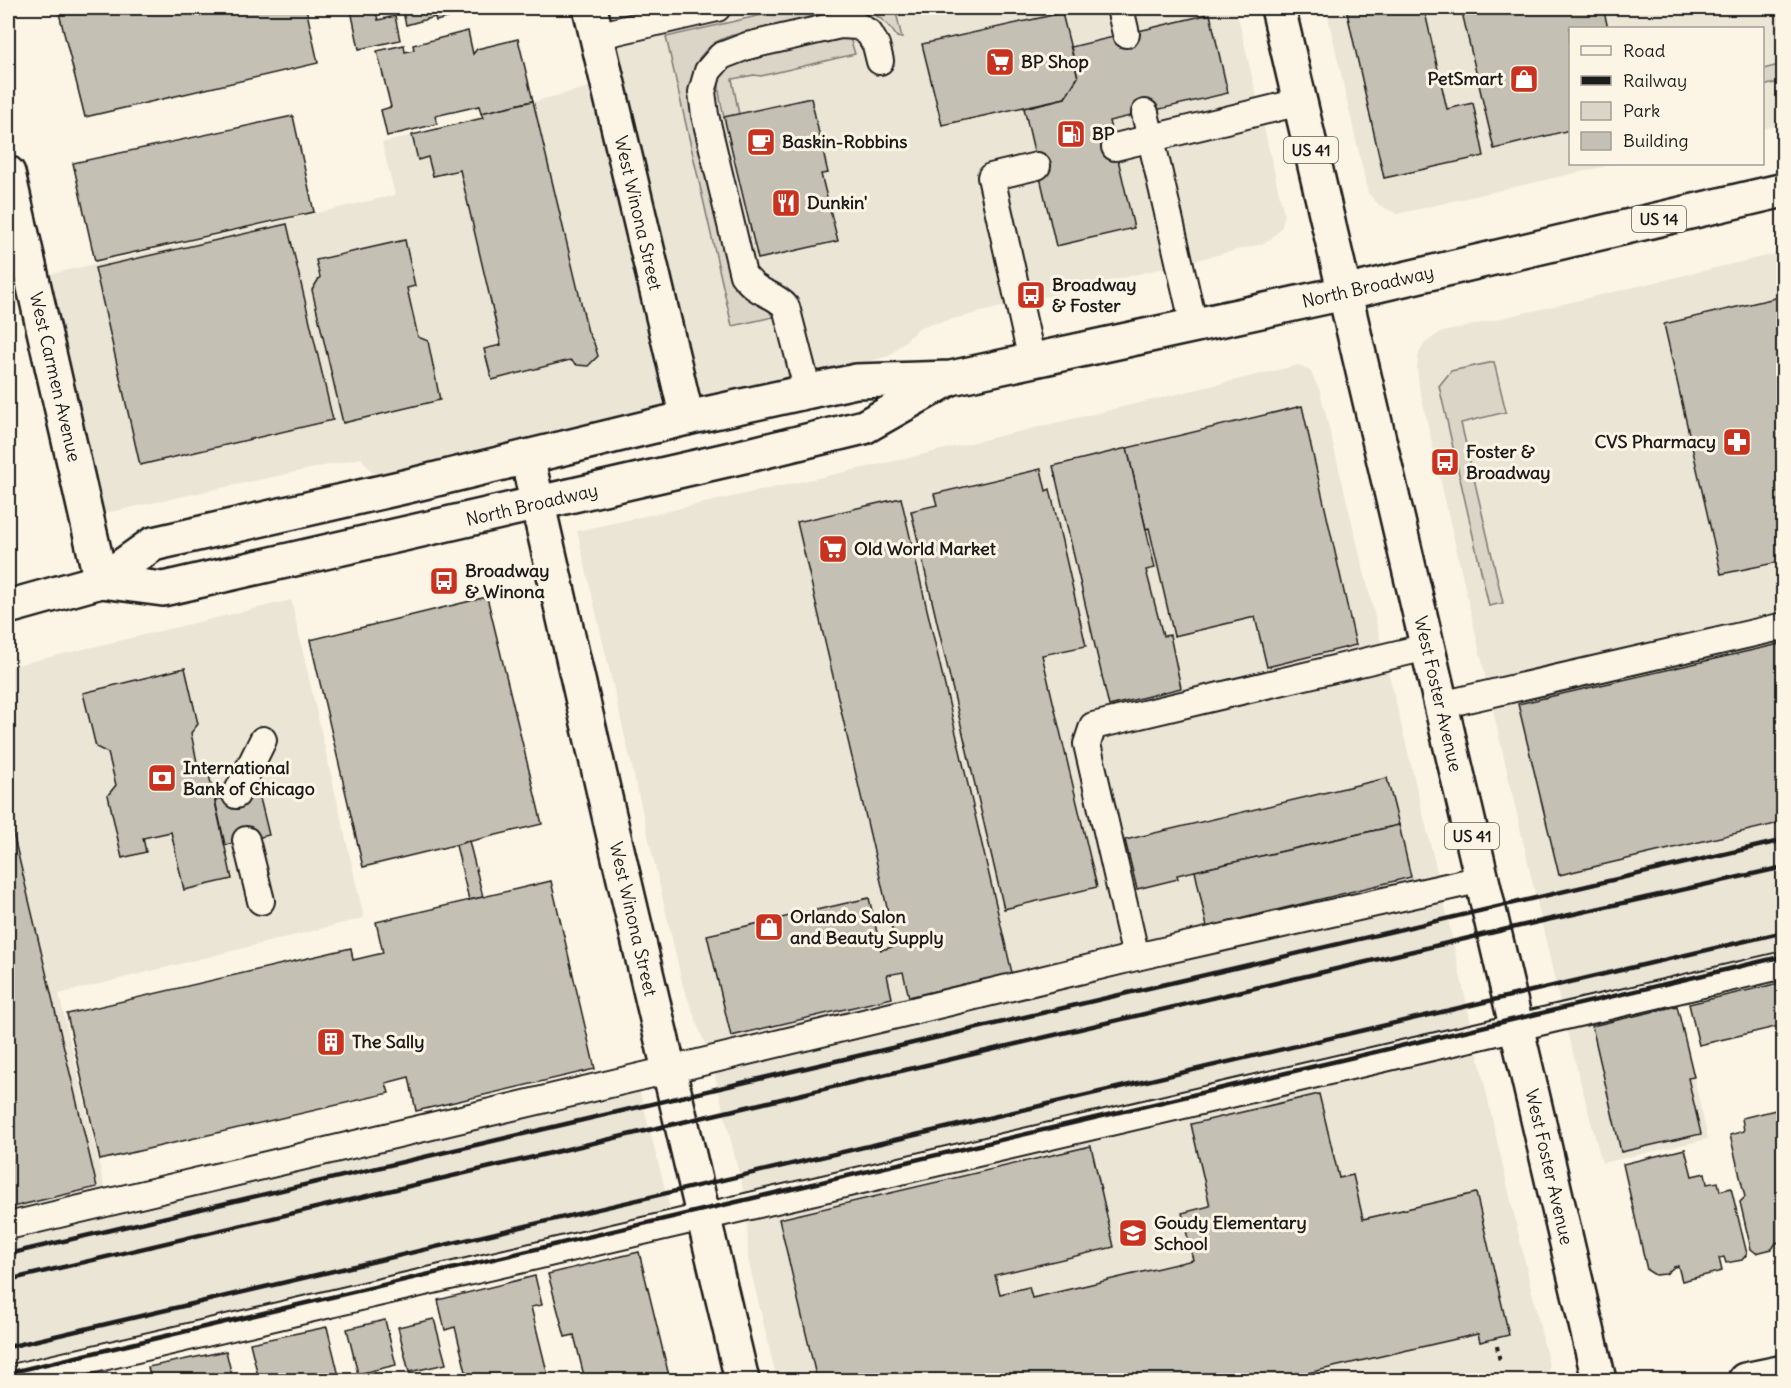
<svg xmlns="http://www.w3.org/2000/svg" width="1791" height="1388" viewBox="0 0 1791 1388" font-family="Delius,sans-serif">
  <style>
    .built { fill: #ebe5d6 }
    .green { fill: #dbd5c8; stroke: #7c7872; stroke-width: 1.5 }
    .building { fill: #c4c0b3; stroke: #1c1c1c; stroke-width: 1.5 }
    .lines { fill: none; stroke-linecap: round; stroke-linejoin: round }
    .service-casing { stroke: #1c1c1c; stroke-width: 30 }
    .minor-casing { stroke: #1c1c1c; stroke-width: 38 }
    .secondary-casing { stroke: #1c1c1c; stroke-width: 38 }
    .primary-casing { stroke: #1c1c1c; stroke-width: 38 }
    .path { stroke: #1c1c1c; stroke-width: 4; stroke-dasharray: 4.5 4.5; stroke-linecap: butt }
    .service { stroke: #fcf5e5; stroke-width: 26 }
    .minor { stroke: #fcf5e5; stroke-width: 33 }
    .secondary { stroke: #fcf5e5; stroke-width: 33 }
    .primary { stroke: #fcf5e5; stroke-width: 33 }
    .rail { stroke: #1c1c1c; stroke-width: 4.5 }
    .labels { text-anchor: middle; stroke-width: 6; stroke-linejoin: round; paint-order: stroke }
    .shield { fill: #fcf5e5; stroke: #5f5d58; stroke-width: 1.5 }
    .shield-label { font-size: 16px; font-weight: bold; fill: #1c1c1c }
    .poi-label { font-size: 18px; font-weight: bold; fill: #1c1c1c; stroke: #fcf5e5; text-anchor: start }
    .street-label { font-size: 18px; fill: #1c1c1c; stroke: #fcf5e5 }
  </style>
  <rect width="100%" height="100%" fill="#fcf5e5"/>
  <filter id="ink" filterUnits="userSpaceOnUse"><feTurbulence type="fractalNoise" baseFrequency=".0167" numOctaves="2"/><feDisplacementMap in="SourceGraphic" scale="12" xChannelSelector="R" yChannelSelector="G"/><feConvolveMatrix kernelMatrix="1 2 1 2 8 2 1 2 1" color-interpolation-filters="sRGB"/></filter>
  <g filter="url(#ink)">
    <!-- built -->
    <g class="built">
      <path d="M737,8h499l48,206 -2,13 -11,12 -9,5 -342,83 -31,29 -146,40 -357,80 -14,-4 -11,-14 -279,60 -53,-239 366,-84 -13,-52 218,-59 -10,-41z"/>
      <path d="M1326,8h457v116l-20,5 -1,-101h-192v136h45l-218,50 -18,-9 -11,-12z"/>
      <path d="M1783,252v713l-109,26 34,148 -106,24 -39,-147 -144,-630 -2,-18 2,-15 5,-9 15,-11z"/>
      <path d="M1299,365l11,6 10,20 121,497 57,257 51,221 -2,13 -1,1h-769l-29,-121 -1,-53 -36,-146 -28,-74 -106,-455 318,-70z"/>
      <path d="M291,600l73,318 -305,76 49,208 528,-125 38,147 -666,155v-712z"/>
    </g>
    <!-- green -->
    <g class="green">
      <path d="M792,8h103l7,30 -5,-1c-10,-16 -23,-26 -42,-29l-126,28 -13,6 -10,8 -7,8 -7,23v11l74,214 7,11 -41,9 -66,-289z"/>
      <path d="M847,36l3,2 5,16 -94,22 -7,-1 -22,4 7,35 -15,3c-5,-22 -13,-45 14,-56z"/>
      <path d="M1783,64v17l-20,5v-17z"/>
      <path d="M1494,362l12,50 -45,11 42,180 -14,3 -50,-220 12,-15z"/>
    </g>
    <!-- building -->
    <g class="building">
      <path d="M65,8h241l12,55 -233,54 -27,-108z"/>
      <path d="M365,8h10l3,12 17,-4 5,24 -41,9 -8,-39z"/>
      <path d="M402,8h65l1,4 -32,9 -1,-4 -29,8z"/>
      <path d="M1346,8h78l23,101 26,-6 11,53 -100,22z"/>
      <path d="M1461,8h142l5,20h-38v102l-76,19z"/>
      <path d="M1062,13l16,64 -13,21 -123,27 -20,-81z"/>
      <path d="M1210,14l18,79 -119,28 25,107 -78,18 -32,-138 41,-10 13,-21 -7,-30z"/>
      <path d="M468,31l5,23 4,-5 41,-10 15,62 -52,12 -2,-7 -44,10 2,8 -50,12 -6,-26 10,-3 -14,-56 27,-6 1,7 9,-2 -1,-5z"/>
      <path d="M811,98l17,75 -7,1 17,67 -80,18 -34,-142z"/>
      <path d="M533,101l55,231 6,11 4,13 -10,10 -11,-1 -7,-5 -78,20 -8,-31 17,-4 -41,-175 -27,6 -5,-19 -10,3 -6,-25 71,-17 -2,-5z"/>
      <path d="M293,116l21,96 -219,49 -22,-98z"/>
      <path d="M287,224l46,196 -193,45 -45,-197z"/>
      <path d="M405,240l10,46 -8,2 11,49 10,4 12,59 -97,23 -31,-133 8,-13 -4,-17z"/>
      <path d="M1784,296v265l-63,13 -57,-250z"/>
      <path d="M1302,406l54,239 -89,22 -12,-50 -81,19 -25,-108 -3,1 -19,-81z"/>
      <path d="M1127,448l28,120 -9,2 17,66 7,-1 11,53 -72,18 -56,-240z"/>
      <path d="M1041,469l5,22 4,-2 36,157 -44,9 55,232 -93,22 -93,-398 26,-6 -3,-11z"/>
      <path d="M901,498l111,475 -103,24 -6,-25 -16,3 5,23 -161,38 -24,-101 162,-37 12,52 15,-4 -99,-424z"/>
      <path d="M487,597l55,227 -179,43 -53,-227z"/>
      <path d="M1784,643v179l-225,53 -41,-171z"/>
      <path d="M185,668l13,56 -7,9 7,34 10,3 24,109 -48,11 -13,-58 -28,6 3,14 -24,6 -14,-63 8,-10 -8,-32 -12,-6 -13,-54z"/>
      <path d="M1387,778l12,47 -222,50 1,4 -41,10 -12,-49z"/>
      <path d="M258,790l11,45 -44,10 -10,-45z"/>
      <path d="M8,812l89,375 -89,21z"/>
      <path d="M1399,825l12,52 -204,50 -12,-56z"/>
      <path d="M469,841l14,56 -14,3 -13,-55z"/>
      <path d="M551,881l44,188 -179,42 -7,-34 -23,6 3,10 -289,67 -33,-146 284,-66 2,12 30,-7 -7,-31z"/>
      <path d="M1784,982v43l-85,20 -10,-41z"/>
      <path d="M1677,1006l17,71 -6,1 13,56 -80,18 -29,-126z"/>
      <path d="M1319,1094l20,84 14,-3 10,44 113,-26 33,142 -29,7 -2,-8 -201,46h-460l-38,-161 312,-73 23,101 -119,28 5,19 29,-7 3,11 161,-38 -11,-47 28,-7 -19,-82z"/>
      <path d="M1784,1108v133l-8,2 -4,6 -16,4 -5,-4 -11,-47 5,-5 -15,-62 14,-4 -2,-13z"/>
      <path d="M1685,1149l7,27 13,-3 2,11 11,-2 2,9 11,-3 16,66 -5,6 -16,3 -2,-6 -5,1 3,13 -40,10 -4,-15 -4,1 -8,7 -11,1 -8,-5 -24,-106z"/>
      <path d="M639,1252l31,128h-85l-11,-45 -9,2 -17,-63z"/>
      <path d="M535,1276l7,29 -11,2 18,73h-81l-13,-53 -10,3 -7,-30z"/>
      <path d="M434,1319l12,45 -37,8 -11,-45z"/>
      <path d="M385,1320l11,45 -38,9 -11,-45z"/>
      <path d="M327,1327l13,53h-81l-9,-37z"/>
      <path d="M226,1351l7,29h-82l-3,-13z"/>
      <path d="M133,1373l2,7h-36z"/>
    </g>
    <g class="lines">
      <!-- service casing -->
      <g class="service-casing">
        <g id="service">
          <path d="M1120,8l6,26"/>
          <path d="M596,36l121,-28"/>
          <path d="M1145,113l49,213"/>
          <path d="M1115,147l185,-45"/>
          <path d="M1032,361l-41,-184 46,-11"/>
          <path d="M808,392l-22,-85c-10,-12 -21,-12 -32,-21 -4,-3 -7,-7 -11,-11l-38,-160 -3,-23 6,-21 13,-15 26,-10 93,-21 18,1 11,7 7,12 4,16"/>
          <path d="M1441,705l343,-79"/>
          <path d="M236,795l27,-55"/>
          <path d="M246,840l15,61"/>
          <path d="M1136,957l-49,-213 6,-18 334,-79"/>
          <path d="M8,1226l661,-156 467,-113 346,-78"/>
          <path d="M8,1379l1776,-414"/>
        </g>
      </g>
      <!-- minor casing -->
      <g class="minor-casing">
        <g id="minor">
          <path d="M590,8l97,410"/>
          <path d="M8,173l93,408"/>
          <path d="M527,457l85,371 130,552"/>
          <path d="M1745,1380l39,-8"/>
        </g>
      </g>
      <!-- secondary casing -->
      <g class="secondary-casing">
        <g id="secondary">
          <path d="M101,581l62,8 594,-136 107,-26 83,-47"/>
          <path d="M8,607l93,-26 52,-37 255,-58 279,-68 169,-37 95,-3 393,-85"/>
        </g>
      </g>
      <!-- primary casing -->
      <g class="primary-casing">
        <g id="primary">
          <path d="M1278,8l321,1372"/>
          <path d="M1344,293l440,-103"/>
        </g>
      </g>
      <!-- path -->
      <g class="path">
        <path d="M1497,1346l3,16"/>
        <path d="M1322,1379l1,1"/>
      </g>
      <!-- service -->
      <use href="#service" class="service"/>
      <!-- minor -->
      <use href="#minor" class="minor"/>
      <!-- secondary -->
      <use href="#secondary" class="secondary"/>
      <!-- primary -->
      <use href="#primary" class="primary"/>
      <!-- rail -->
      <g class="rail">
        <path d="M8,1254l1776,-414"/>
        <path d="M8,1280l1512,-354 264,-59"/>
        <path d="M8,1347l1776,-415"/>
        <path d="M8,1373l1776,-417"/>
      </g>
    </g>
  </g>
  <!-- icons -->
  <defs>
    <g id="supermarket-square" transform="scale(1.5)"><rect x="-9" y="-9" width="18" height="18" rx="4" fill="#c8321e" stroke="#fcf5e5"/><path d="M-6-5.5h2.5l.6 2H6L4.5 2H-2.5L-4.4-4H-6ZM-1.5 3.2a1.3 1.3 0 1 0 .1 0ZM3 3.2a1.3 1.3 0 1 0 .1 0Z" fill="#fff"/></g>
    <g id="shop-square" transform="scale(1.5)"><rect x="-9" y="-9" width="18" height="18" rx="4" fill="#c8321e" stroke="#fcf5e5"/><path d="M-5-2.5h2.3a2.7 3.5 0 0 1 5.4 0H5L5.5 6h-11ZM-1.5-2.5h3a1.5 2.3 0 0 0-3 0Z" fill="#fff"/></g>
    <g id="fuel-square" transform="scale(1.5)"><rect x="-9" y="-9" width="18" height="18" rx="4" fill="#c8321e" stroke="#fcf5e5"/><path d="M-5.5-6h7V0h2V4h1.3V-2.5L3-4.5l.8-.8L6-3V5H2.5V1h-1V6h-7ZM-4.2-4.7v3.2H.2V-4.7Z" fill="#fff"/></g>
    <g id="cafe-square" transform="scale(1.5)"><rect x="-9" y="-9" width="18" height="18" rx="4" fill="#c8321e" stroke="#fcf5e5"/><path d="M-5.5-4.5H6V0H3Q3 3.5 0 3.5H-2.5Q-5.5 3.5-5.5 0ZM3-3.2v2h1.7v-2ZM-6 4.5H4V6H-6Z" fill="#fff"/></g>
    <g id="restaurant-square" transform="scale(1.5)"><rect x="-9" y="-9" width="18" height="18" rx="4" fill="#c8321e" stroke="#fcf5e5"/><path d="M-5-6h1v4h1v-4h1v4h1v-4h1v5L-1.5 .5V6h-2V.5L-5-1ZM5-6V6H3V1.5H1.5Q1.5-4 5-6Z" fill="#fff"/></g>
    <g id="bus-square" transform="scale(1.5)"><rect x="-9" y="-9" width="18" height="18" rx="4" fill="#c8321e" stroke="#fcf5e5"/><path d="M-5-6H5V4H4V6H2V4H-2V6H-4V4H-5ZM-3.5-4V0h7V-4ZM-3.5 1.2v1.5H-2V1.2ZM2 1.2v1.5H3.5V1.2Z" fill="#fff"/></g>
    <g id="pharmacy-square" transform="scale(1.5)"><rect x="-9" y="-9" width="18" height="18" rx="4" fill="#c8321e" stroke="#fcf5e5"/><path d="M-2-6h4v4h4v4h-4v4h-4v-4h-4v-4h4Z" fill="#fff"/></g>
    <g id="bank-square" transform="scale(1.5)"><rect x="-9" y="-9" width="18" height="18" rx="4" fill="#c8321e" stroke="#fcf5e5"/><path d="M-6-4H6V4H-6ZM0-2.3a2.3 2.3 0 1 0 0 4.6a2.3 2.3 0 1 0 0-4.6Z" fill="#fff"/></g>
    <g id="building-square" transform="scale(1.5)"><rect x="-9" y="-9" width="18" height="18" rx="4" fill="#c8321e" stroke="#fcf5e5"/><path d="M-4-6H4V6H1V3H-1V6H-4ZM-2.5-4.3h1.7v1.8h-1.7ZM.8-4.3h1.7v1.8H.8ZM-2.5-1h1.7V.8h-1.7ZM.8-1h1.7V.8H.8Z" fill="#fff"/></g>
    <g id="school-square" transform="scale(1.5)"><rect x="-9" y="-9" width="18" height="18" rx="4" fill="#c8321e" stroke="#fcf5e5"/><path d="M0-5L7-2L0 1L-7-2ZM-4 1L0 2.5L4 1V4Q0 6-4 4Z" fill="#fff"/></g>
  </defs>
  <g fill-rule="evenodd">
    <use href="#supermarket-square" x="1000" y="62"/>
    <use href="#shop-square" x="1524" y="79"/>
    <use href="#fuel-square" x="1071" y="134"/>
    <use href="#cafe-square" x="761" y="142"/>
    <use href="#restaurant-square" x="786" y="203"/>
    <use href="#bus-square" x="1031" y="295"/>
    <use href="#pharmacy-square" x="1737" y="442"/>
    <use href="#bus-square" x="1445" y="462"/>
    <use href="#supermarket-square" x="833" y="549"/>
    <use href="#bus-square" x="444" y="581"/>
    <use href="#bank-square" x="162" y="778"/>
    <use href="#shop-square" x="769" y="927"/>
    <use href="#building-square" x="331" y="1042"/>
    <use href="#school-square" x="1133" y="1233"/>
  </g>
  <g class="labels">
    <!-- shield labels -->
    <g class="shield">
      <rect x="1284" y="137" width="54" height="26" rx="4.5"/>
      <rect x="1632" y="206" width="54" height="26" rx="4.5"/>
      <rect x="1445" y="823" width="54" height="26" rx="4.5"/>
    </g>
    <g class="shield-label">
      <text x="1311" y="156">US 41</text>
      <text x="1659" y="225">US 14</text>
      <text x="1472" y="842">US 41</text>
    </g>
    <!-- poi labels -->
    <g class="poi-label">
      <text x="1021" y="68">BP Shop</text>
      <text x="1503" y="85" text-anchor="end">PetSmart</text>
      <text x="1092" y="140">BP</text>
      <text x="782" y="148">Baskin-Robbins</text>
      <text x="807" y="209">Dunkin'</text>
      <text x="1052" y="291">Broadway<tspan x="1052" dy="21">&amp; Foster</tspan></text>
      <text x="1716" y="448" text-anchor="end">CVS Pharmacy</text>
      <text x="1466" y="458">Foster &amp;<tspan x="1466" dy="21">Broadway</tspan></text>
      <text x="854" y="555">Old World Market</text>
      <text x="465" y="577">Broadway<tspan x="465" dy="21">&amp; Winona</tspan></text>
      <text x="183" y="774">International<tspan x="183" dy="21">Bank of Chicago</tspan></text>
      <text x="790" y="923">Orlando Salon<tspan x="790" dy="21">and Beauty Supply</tspan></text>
      <text x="352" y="1048">The Sally</text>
      <text x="1154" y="1229">Goudy Elementary<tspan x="1154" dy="21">School</tspan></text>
    </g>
    <!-- street labels -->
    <g class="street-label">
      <text transform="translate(638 213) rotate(77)" y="6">West Winona Street</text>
      <text transform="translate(1368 287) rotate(-13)" y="6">North Broadway</text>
      <text transform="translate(55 377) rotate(77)" y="6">West Carmen Avenue</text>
      <text transform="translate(532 505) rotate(-13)" y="6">North Broadway</text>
      <text transform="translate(1438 694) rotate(77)" y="6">West Foster Avenue</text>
      <text transform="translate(633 919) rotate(77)" y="6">West Winona Street</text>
      <text transform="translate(1549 1167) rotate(77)" y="6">West Foster Avenue</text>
    </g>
  </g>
  <!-- margin -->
  <rect width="1791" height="1388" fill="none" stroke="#fcf5e5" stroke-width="30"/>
  <rect x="15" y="15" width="1761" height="1358" fill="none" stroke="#1c1c1c" stroke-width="2" filter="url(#ink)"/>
  <!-- legend -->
  <rect x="1569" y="27" width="195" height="138" fill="#fcf5e5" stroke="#a29e95" stroke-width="1.5"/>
  <rect x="1581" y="46" width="30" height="9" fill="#fcf5e5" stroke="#a29e95" stroke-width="1.5"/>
  <text x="1623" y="57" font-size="18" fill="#1c1c1c">Road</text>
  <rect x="1581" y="76" width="30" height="9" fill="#1c1c1c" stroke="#a29e95" stroke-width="1.5"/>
  <text x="1623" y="87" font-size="18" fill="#1c1c1c">Railway</text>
  <rect x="1581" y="102" width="30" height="18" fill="#dbd5c8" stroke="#a29e95" stroke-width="1.5"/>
  <text x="1623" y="117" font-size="18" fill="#1c1c1c">Park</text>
  <rect x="1581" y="132" width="30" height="18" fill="#c4c0b3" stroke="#a29e95" stroke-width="1.5"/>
  <text x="1623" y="147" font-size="18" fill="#1c1c1c">Building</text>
</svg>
